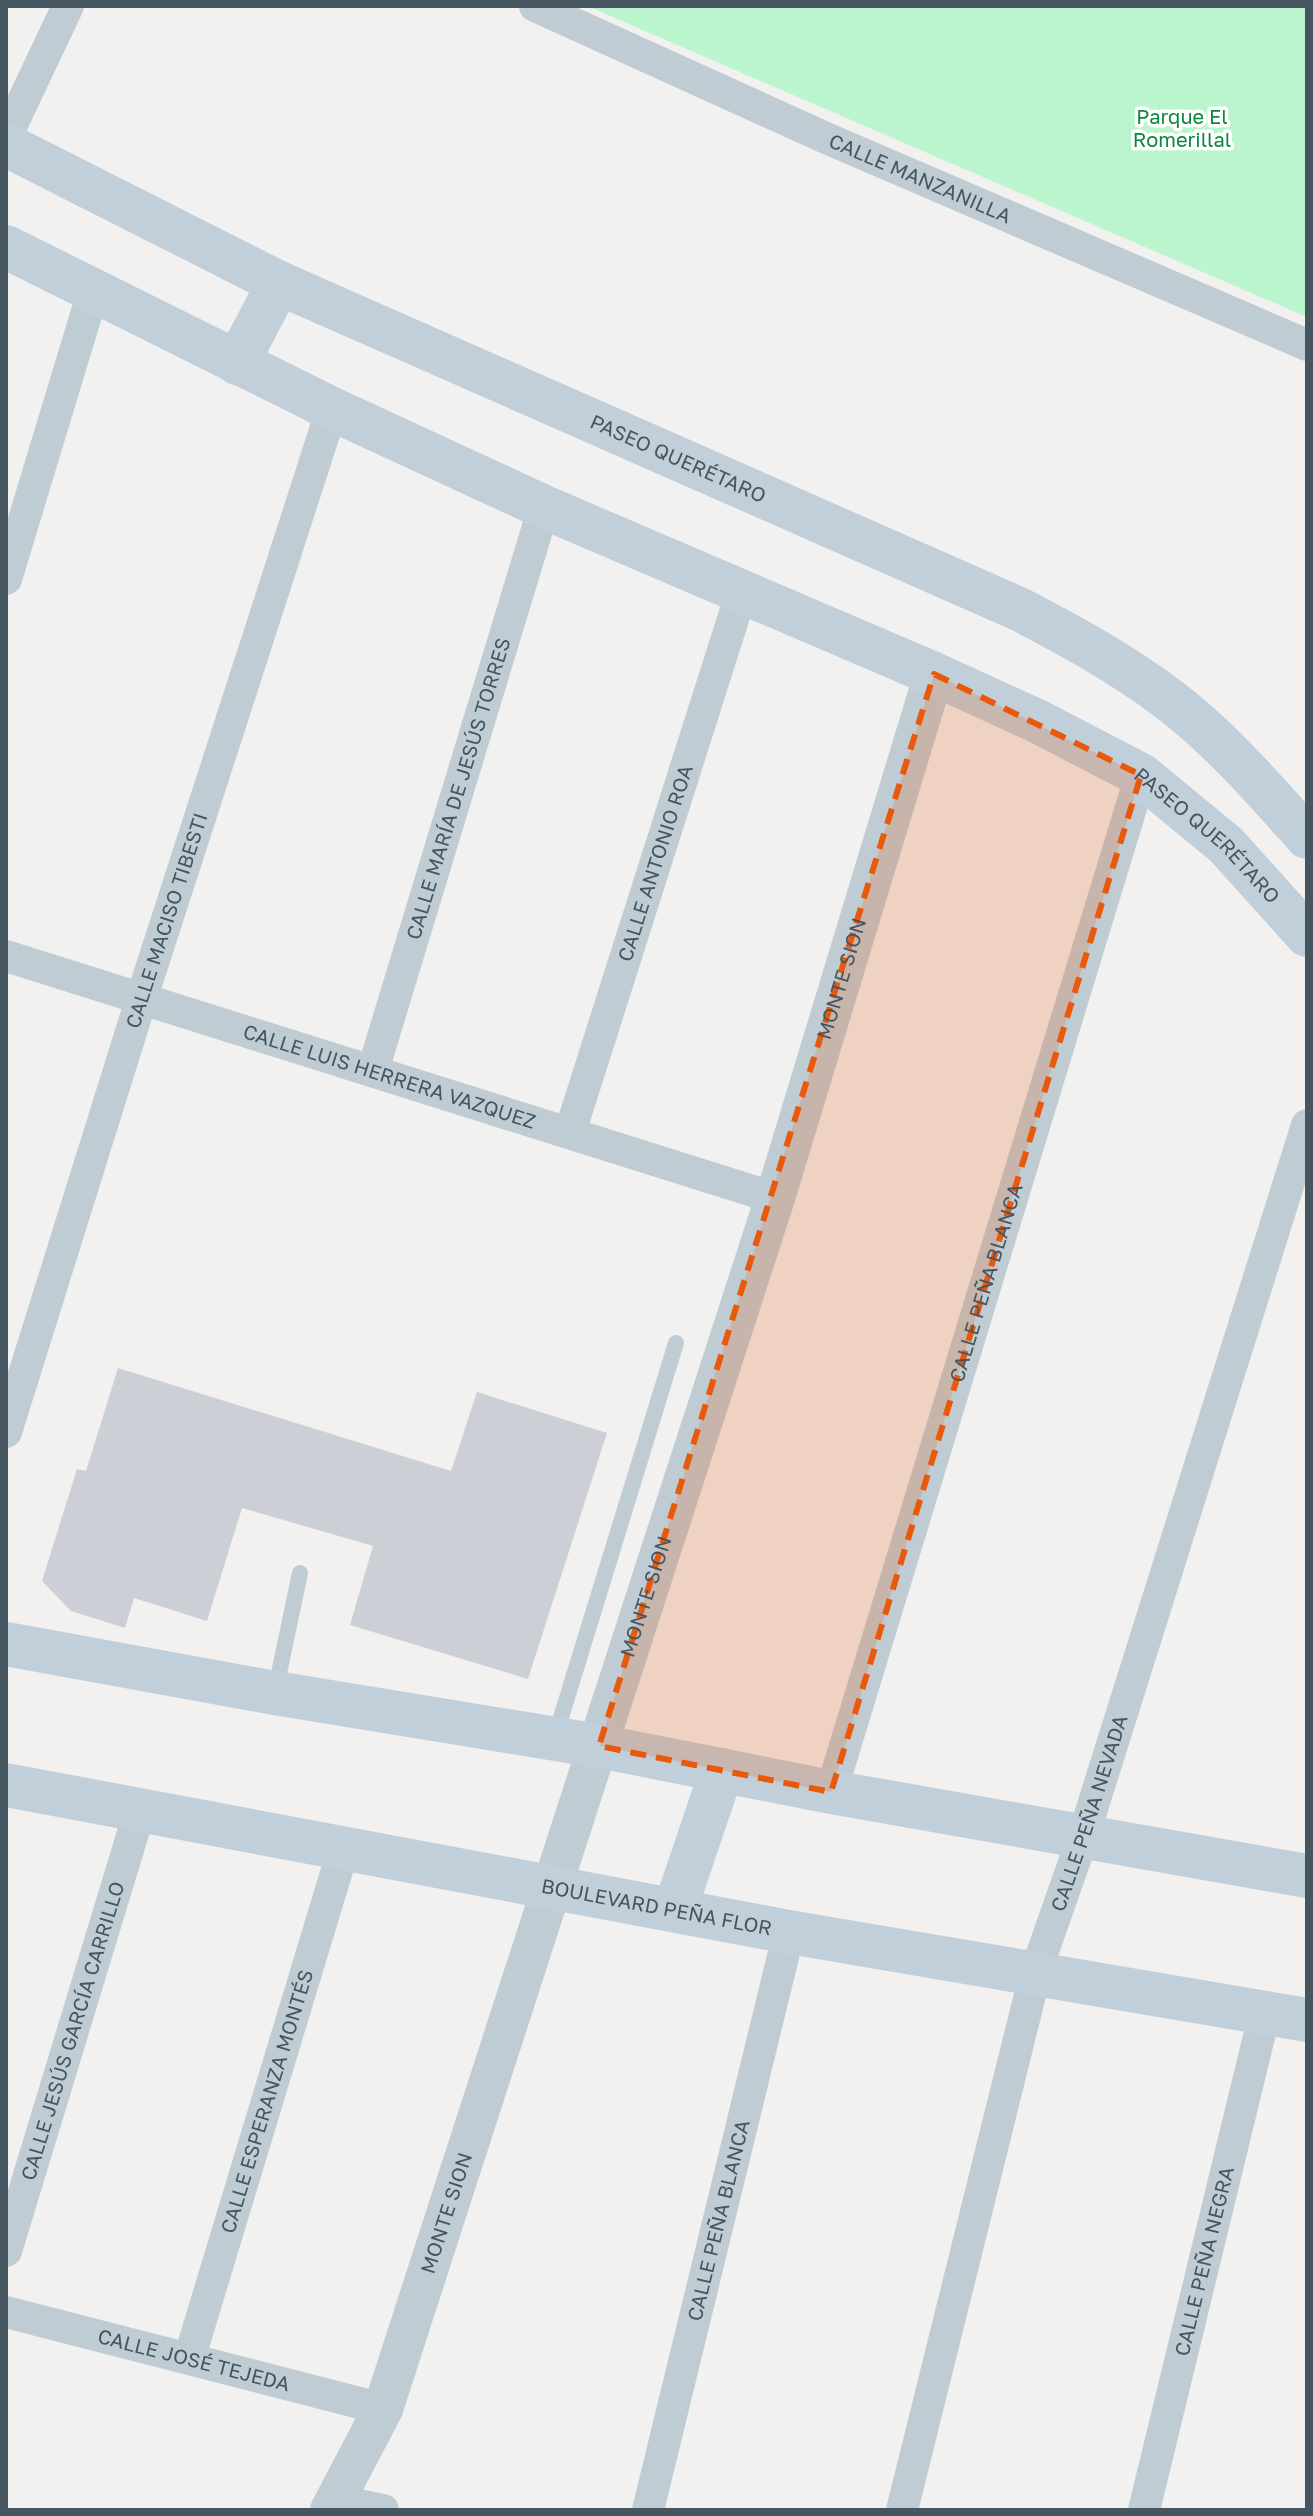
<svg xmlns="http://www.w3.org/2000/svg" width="1313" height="2516" viewBox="0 0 1313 2516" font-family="'Golos Text',sans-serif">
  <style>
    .green { fill: #bbf5cd }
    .building { fill: #ccd0d6 }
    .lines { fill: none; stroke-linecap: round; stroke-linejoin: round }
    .service { stroke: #c0ccd4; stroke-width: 16 }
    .minor { stroke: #c0ccd4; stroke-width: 32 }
    .tertiary { stroke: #c0ccd4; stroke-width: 40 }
    .secondary { stroke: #c1cfdb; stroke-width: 44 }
    .marked { fill: #e8590c; fill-opacity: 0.2; stroke: #e8590c; stroke-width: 6; stroke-dasharray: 16 10; stroke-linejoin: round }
    .labels { text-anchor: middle; stroke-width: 7; stroke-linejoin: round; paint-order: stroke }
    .park-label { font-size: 20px; fill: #0c8641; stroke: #fff }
    .street-label { font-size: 20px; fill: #465661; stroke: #fff }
  </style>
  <rect width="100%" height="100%" fill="#f3f0f0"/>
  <!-- green -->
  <path class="green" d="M587,6h720v311z"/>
  <!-- building -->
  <path class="building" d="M118,1368l333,103 26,-79 130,41 -79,246 -178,-54 23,-79 -131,-38 -35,113 -73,-23 -9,30 -54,-17 -29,-30 35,-112 9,2z"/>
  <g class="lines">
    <!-- service -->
    <g class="service">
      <path d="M275,1692l25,-119"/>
      <path d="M555,1737l121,-394"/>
    </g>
    <!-- minor -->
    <g class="minor">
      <path id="s1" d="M535,6l291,132 481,207"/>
      <path d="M6,137l62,-131"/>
      <path d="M6,579l87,-287"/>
      <path id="s2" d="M6,956l769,242"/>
      <path id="s3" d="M373,1070l171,-563"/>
      <path id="s4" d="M570,1132l171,-538"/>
      <path id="s5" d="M6,1432l136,-435 190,-588"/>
      <path id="s6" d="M831,1792l310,-1017"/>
      <path id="s7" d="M6,2251l134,-441"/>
      <path id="s8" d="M6,2312l377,97"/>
      <path id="s9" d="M190,2356l154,-509"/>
      <path d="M332,2500l51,10"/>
      <path id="s10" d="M648,2510l141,-578"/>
      <path id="s11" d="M902,2510l134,-539 48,-137 223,-709"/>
      <path id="s12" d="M1144,2510l121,-498"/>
    </g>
    <!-- tertiary -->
    <path class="tertiary" id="s13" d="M330,2510l53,-101 392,-1211 159,-524"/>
    <!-- secondary -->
    <g class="secondary">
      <path id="s14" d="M6,145l273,138 740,326c52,27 101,54 148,89 52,39 97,91 140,139"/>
      <path id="s15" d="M6,247l326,162 212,98 390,167 103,47 104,54 85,70 81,90"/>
      <path d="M237,363l42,-80"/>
      <path d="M6,1644l269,49 324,53 232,46 476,84"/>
      <path id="s16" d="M6,1785l783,147 518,88"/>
      <path d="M675,1909l47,-139"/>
    </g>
  </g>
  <!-- marked area -->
  <path class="marked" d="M934,674l207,101 -310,1017 -232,-46z"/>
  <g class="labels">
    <!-- park labels -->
    <g class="park-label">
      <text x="1182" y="124">Parque El<tspan x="1182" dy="23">Romerillal</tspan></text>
    </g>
    <!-- street labels -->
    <g class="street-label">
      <text dy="7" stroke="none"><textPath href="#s1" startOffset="422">CALLE MANZANILLA</textPath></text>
      <text dy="7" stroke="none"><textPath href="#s14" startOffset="742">PASEO QUERÉTARO</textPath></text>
      <text dy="7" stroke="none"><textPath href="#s3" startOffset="294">CALLE MARÍA DE JESÚS TORRES</textPath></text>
      <text dy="7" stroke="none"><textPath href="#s15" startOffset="1342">PASEO QUERÉTARO</textPath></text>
      <text dy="7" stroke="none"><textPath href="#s4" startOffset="282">CALLE ANTONIO ROA</textPath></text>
      <text dy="7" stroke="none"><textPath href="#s5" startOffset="536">CALLE MACISO TIBESTI</textPath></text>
      <text dy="7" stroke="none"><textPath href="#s13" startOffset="1616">MONTE SION</textPath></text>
      <text dy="7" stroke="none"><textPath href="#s2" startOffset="402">CALLE LUIS HERRERA VAZQUEZ</textPath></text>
      <text dy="7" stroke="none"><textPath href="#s6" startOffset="532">CALLE PEÑA BLANCA</textPath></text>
      <text dy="7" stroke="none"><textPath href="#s13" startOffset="968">MONTE SION</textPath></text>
      <text dy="7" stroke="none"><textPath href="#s11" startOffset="722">CALLE PEÑA NEVADA</textPath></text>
      <text dy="7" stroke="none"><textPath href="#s16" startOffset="662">BOULEVARD PEÑA FLOR</textPath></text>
      <text dy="7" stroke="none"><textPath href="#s7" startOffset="230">CALLE JESÚS GARCÍA CARRILLO</textPath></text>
      <text dy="7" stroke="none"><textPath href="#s9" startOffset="266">CALLE ESPERANZA MONTÉS</textPath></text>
      <text dy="7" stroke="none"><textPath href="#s13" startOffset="320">MONTE SION</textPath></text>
      <text dy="7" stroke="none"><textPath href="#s10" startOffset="298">CALLE PEÑA BLANCA</textPath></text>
      <text dy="7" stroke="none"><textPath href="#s12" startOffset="256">CALLE PEÑA NEGRA</textPath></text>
      <text dy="7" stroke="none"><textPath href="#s8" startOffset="194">CALLE JOSÉ TEJEDA</textPath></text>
    </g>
  </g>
  <!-- border -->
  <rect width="1313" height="2516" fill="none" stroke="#465661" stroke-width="16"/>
</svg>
